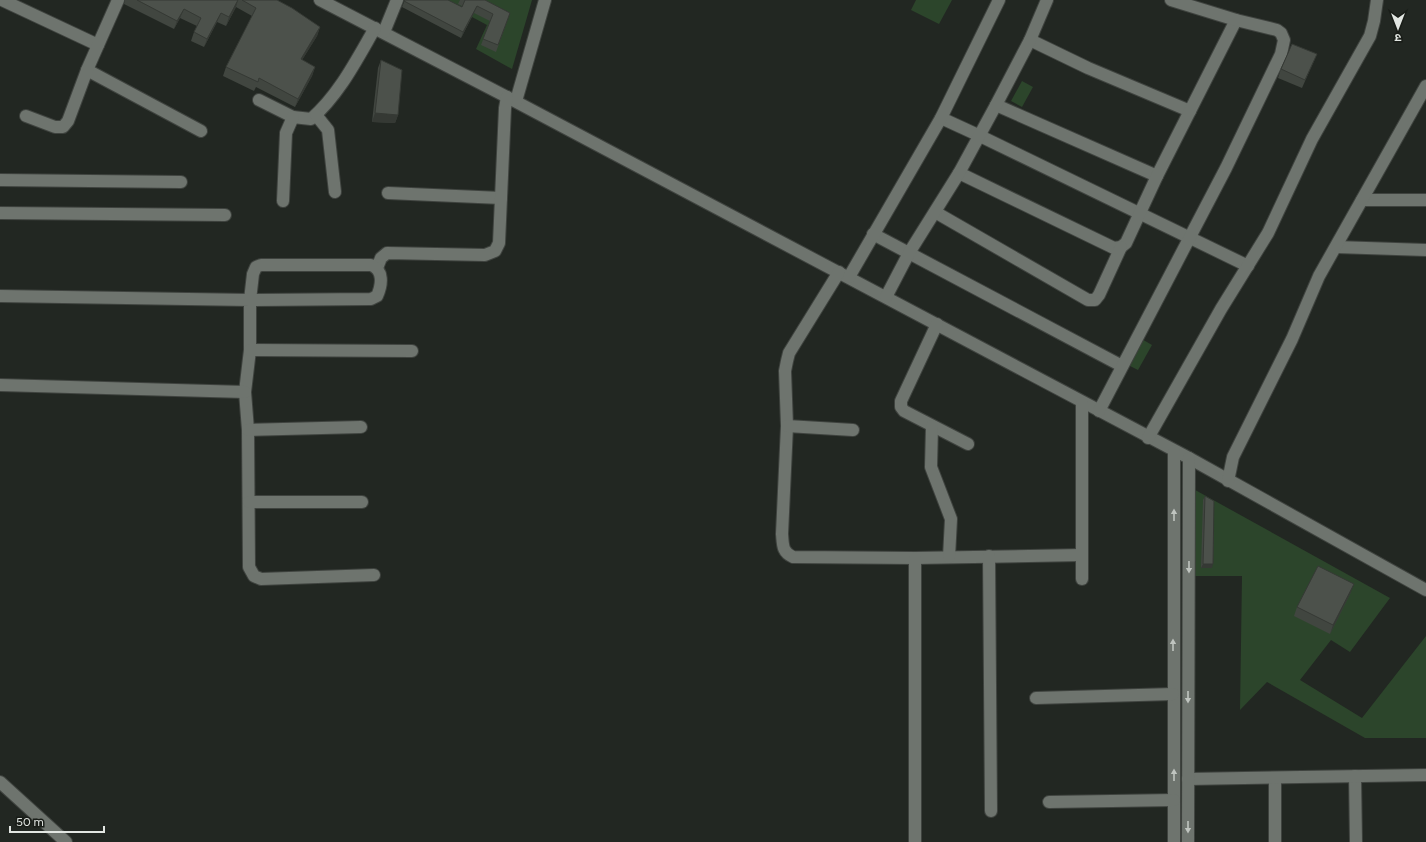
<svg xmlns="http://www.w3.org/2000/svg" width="1426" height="842" viewBox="0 0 1426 842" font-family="Figtree,'Noto Sans Devanagari',sans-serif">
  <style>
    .green { fill: #2c452b }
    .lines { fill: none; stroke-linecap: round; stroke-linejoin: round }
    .minor-casing { stroke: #3f433f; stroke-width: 14 }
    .minor { stroke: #6e746e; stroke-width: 12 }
    .wall { fill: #414640 }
    .shaded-wall { fill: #353934 }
    .building { fill: #4c514b; stroke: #353934 }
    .oneway { fill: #bfc4bf }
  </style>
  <rect width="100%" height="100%" fill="#222722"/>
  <!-- green -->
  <g class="green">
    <path d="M440,0h92l-20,69 -36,-20 11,-24z"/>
    <path d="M916,0h36l-13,24 -28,-14z"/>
    <path d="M1022,81l11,6 -11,20 -11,-6z"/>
    <path d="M1140,338l12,7 -14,25 -12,-6z"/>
    <path d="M1188,486l202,112 -40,54 -19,-12 -31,40 62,38 64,-82v102h-61l-98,-56 -27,28 2,-134h-54z"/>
  </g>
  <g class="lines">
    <!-- minor casing -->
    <g class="minor-casing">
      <g id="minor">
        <path d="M2,0l96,45"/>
        <path d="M320,0l187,97 682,361 237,132"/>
        <path d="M384,32l13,-32"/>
        <path d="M1030,40l58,28 102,43"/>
        <path d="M87,70l114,61"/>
        <path d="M259,100l34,17 18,2c28,-24 46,-60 64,-91"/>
        <path d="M516,101l29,-101"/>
        <path d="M996,105l161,71"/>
        <path d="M316,115l12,15 7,62"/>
        <path d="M26,116l29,11h8l5,-6 19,-51 31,-70"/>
        <path d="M941,118l37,17 270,131"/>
        <path d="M959,173l155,75 7,-1 5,-4 31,-67 79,-156"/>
        <path d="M0,180l181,2"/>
        <path d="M388,193l113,5"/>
        <path d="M1362,200h64"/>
        <path d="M283,201l3,-68 7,-16"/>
        <path d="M935,212l153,88h7l4,-5 22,-48"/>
        <path d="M0,213l225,2"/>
        <path d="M873,234l249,132"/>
        <path d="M1336,247l90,3"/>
        <path d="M377,268l4,-10 6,-5 98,2 10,-4 4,-8 6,-135 2,-11"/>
        <path d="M839,272l-50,81 -2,8 -2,10 2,55 -5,108c1,11 0,18 11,23l122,1 167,-3"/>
        <path d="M849,277l92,-159 58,-118"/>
        <path d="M0,296l250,4 121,-1 6,-3c5,-11 7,-26 -6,-31h-110l-5,2 -3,7 -3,26v50l-5,42 3,38 1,137 5,9 7,3 113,-4"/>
        <path d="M886,297l23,-44 50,-80 37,-68 34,-65 17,-40"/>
        <path d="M937,324l-36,77v6l3,4 64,33"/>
        <path d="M250,350l162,1"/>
        <path d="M0,385l245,7"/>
        <path d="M1099,411l127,-243 55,-114 3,-14 -3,-7 -4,-3 -41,-10 -65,-20"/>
        <path d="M787,426l66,4"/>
        <path d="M932,426l-1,41 20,52 -2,38"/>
        <path d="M248,430l113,-3"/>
        <path d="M1148,438l73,-129 47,-76 44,-94 58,-103 4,-15 3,-21"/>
        <path d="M1174,451v391"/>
        <path d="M1228,481l5,-24 59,-118 27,-63 107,-190"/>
        <path d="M249,502h113"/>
        <path d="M989,556l2,255"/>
        <path d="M915,558v284"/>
        <path d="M1082,579v-176"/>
        <path d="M1036,698l137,-4"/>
        <path d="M1355,776l1,66"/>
        <path d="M1275,778v64"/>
        <path d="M1188,779l238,-4"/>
        <path d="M0,782l66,60"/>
        <path d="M1049,802l125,-2"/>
        <path d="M1188,842l1,-384"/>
      </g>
    </g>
    <!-- minor -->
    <use href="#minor" class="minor"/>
  </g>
  <!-- wall -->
  <g class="wall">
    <path d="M125,0h152l43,27 -3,9 -15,24 13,7 -3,9 -17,31 -39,-20 -2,4 -31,-15 3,-9 26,-51 -16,-9 -10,19 -9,-4 -13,25 -13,-6 3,-9 3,-6 -17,-8 -6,11 -50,-25z"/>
    <path d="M405,0l57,7v-1l-4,-2 2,-4h25l25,13 -14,39 -15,-7 9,-24 -16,-8 -13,25 -59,-31z"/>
    <path d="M1317,54l-15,34 -24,-10 3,-9z"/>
    <path d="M381,60l17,55 -3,8 -23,-1 6,-54z"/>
    <path d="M1205,496l7,72h-11l2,-68z"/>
    <path d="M1351,592l-21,42 -36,-18 3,-9z"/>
  </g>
  <!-- shaded-wall -->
  <g class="shaded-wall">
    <path d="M238,0l-2,7 -10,19 3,-9z"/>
    <path d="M477,6l-3,7 -13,25 2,-6z"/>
    <path d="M184,9l-4,9 -6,11 3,-8z"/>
    <path d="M221,13l-4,9 -13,25 3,-8z"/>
    <path d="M320,27l-3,9 -20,32 4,-9z"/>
    <path d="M315,67l-3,9 -17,31 3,-8z"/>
    <path d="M375,113l23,2 -3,8 -23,-1z"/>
    <path d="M1203,564h10l-1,4h-11z"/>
    <path d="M1354,584l-3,8 -21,42 3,-9z"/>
  </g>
  <!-- building -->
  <g class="building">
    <path d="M137,0h101l-9,17 -8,-4 -14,26 -13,-7 7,-14 -17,-9 -7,12z"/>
    <path d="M242,0h35l15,8 28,19 -19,32 14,8 -17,32 -39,-21 -1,4 -32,-15 30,-59z"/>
    <path d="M405,0h43l14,7 3,-7h20l25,13 -12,32 -15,-6 10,-25 -16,-8 -14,26 -59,-31z"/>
    <path d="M1292,44l25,10 -12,26 -24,-11z"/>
    <path d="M381,60l21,10 -4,45 -23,-2z"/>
    <path d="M1205,496l9,5 -1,63h-10z"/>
    <path d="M1318,566l36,18 -21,41 -36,-18z"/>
  </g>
  <!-- one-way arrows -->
  <defs><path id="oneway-solid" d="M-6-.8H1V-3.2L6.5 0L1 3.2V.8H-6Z"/></defs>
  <g class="oneway">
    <use href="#oneway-solid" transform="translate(1174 515) rotate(-90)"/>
    <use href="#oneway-solid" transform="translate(1189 567) rotate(90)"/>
    <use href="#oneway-solid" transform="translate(1173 645) rotate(-90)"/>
    <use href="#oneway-solid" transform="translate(1188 697) rotate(90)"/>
    <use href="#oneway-solid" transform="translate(1174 775) rotate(-90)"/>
    <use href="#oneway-solid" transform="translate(1188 827) rotate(90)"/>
  </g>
  <!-- north arrow -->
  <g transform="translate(1398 28) rotate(180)" stroke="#191d18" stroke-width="3" paint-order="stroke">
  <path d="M0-3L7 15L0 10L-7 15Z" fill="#e2e6e2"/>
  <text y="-6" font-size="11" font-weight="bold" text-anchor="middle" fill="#e2e6e2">उ</text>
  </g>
  <!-- scale -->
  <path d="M10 826v6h94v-6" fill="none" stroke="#e2e6e2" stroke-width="2"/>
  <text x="16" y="826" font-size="12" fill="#e2e6e2" stroke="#191d18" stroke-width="3" paint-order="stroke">50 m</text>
</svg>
